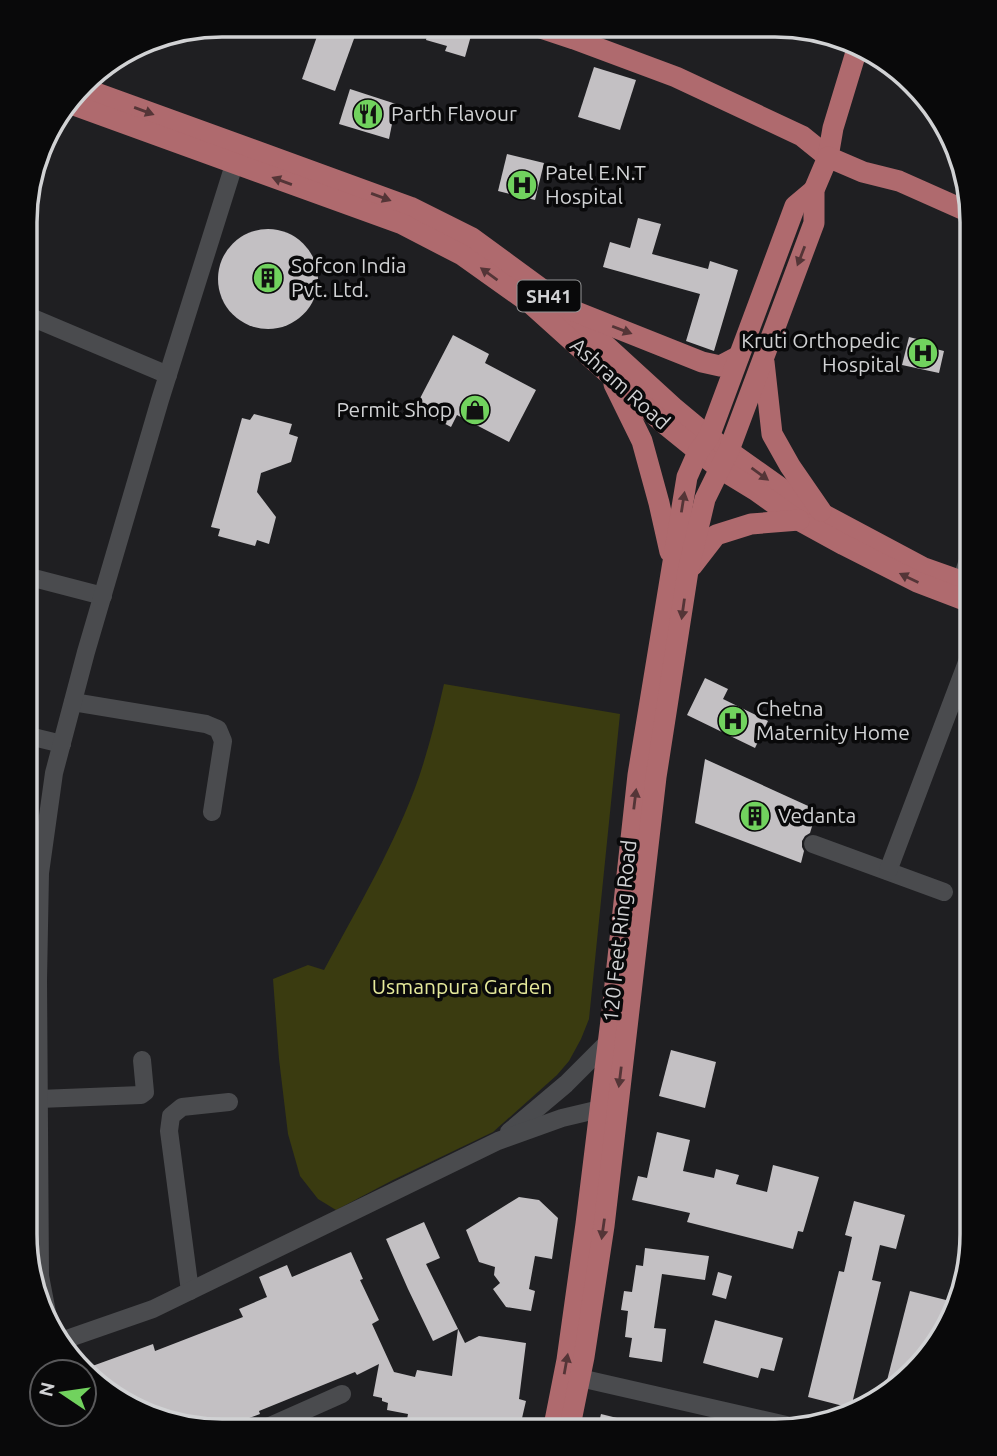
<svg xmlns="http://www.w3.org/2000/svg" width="997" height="1456" viewBox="0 0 997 1456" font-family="Ubuntu,sans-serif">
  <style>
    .green { fill: #3a3b10 }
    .building { fill: #c3c0c3 }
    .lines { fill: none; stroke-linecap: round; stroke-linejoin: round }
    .minor { stroke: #4a4b4e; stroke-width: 18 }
    .major { stroke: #af6a6e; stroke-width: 21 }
    .oneway { fill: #543537 }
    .labels { text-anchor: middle; stroke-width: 7; stroke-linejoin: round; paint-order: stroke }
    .shield { fill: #09090a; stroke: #959697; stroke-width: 2 }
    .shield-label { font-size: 19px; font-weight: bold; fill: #d1d2d4 }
    .poi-label { font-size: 21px; fill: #d1d2d4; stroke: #09090a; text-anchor: start }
    .street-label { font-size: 21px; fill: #d1d2d4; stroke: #09090a }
    .park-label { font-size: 21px; fill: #e6ea9b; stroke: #09090a }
    .rim { fill: none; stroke: #d1d2d4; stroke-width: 3.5 }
  </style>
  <rect width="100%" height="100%" fill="#1f1f22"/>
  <!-- green -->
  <path class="green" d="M444,684l176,30 -31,305 -8,20 -12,22 -12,14 -64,57 -100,48 -57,30 -18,-11 -18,-23 -12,-42 -9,-75 -6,-80 35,-14 16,5c34,-63 71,-125 95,-193 10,-30 18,-62 25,-93z"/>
  <!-- building -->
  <g class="building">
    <path d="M321,25h38l-24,66 -33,-12z"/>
    <path d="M430,25h44l-9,32 -20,-6 2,-5 -21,-6z"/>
    <path d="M594,67l42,13 -16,50 -42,-13z"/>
    <path d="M350,89l46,15 -7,35 -50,-15z"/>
    <path d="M507,154l37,9 -9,37 -37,-9z"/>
    <path d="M638,218l23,6 -9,30 56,15 2,-8 28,9 -24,81 -28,-10 14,-47 -97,-27 7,-25 20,6z"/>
    <circle cx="268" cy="279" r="50"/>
    <path d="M453,335l36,19 -4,9 51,27 -27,52 -52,-27 -6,12 -36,-19z"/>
    <path d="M909,337l24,6 -1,5 12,3 -5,22 -37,-8z"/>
    <path d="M254,414l38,10 -3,10 9,3 -7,25 -30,11 -4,19 19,25 -7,27 -12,-4 -2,6 -37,-10 2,-7 -9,-2 31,-109 8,2z"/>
    <path d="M705,678l23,11 -5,10 45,22 -13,27 -68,-33z"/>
    <path d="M705,759l112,51 -7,23 -5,3 -3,5v6l2,4 -3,12 -106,-40z"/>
    <path d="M671,1050l45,12 -11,46 -46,-12z"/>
    <path d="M657,1132l33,8 -7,31 31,7 2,-9 23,6 -3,9 31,8 6,-27 46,12 -16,55 -5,-1 -5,18 -106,-27 3,-9 -58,-13 6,-24 9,2z"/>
    <path d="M519,1197l20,3 19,18 -6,41 -17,-3 -6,33 6,2 -4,20 -25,-4 -13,-18 7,-6 -6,-8 1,-8 -16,-5 -13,-32z"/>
    <path d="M854,1201l51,14 -9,34 -16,-4 -8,35 9,2 -30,126 -43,-11 31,-126 5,1 8,-35 -7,-2z"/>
    <path d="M424,1222l16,36 -14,6 39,79 14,-7 47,7 -7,56 7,2 -7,30 -114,-1 3,-16 -21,-4 1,-7 -6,-2v-3l-9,-2 6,-32 -22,11 -2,-3 -96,39 1,3 -27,10 2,6h-39l-94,-39 -18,-22 69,-25 2,7 88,-34 -4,-8 28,-12 -8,-20 28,-12 5,12 59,-25 12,27 -3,1 19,40 -7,4 22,48 21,5 2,-7 35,6 6,-47 -25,12 -25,-52 -22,-50z"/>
    <path d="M645,1248l64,8 -4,24 -43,-6 -8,54 12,1 -4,33 -33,-5 3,-19 -7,-1 3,-26 -7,-1 3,-19 8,1 4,-27 7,1z"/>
    <path d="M718,1272l14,4 -6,23 -14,-4z"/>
    <path d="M910,1291l44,11 -15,42 -55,48z"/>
    <path d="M715,1320l68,18 -9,33 -13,-3 -3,10 -55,-15z"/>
    <path d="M601,1414l44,11v6h-48z"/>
  </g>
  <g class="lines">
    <!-- minor -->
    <g class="minor">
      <path d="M26,315l142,60"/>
      <path d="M26,576l77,20"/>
      <path d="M961,581l11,-32"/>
      <path d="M73,702l133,22 12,5 5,12 -11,71"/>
      <path d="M25,735l37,9"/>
      <path d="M813,844l131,48"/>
      <path d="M888,871l84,-222"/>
      <path d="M25,1096l14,3 102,-4 4,-3 -3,-32"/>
      <path d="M509,1132l57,-48 42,-42h6"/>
      <path d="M190,1291l-21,-160 2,-15 11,-9 47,-5"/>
      <path d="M50,1328l-10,-52 -2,-296 2,-107 14,-100 32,-121 74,-252 78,-248"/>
      <path d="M61,1341l92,-32 345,-168 64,-23 38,-9h10"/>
      <path d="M580,1378l215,49"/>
      <path d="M261,1430l81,-36"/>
    </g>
    <!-- major -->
    <g class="major">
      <path d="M532,25l42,14 102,38 126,59 26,21"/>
      <path d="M80,87l330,120 62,31 71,52 15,16 45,37 70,64 36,30 93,66 122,65 48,17"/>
      <path d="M68,103l334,121 60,31 69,49 130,117 58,47 36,22 38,27 51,28 73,37 55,21"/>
      <path d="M828,157l5,-29 24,-79"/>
      <path d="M574,311l128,51 18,4 19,-10"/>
      <path d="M764,362l8,72 18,32 31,45"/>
      <path d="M614,384l28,57 17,62 11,49"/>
      <path d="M692,566l24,-31 35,-11 48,-4"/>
      <path d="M553,1431l14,-71 19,-136 26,-212 26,-237 49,-298 11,-25 11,-15 86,-231 19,-16"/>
      <path d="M569,1431l15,-74 20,-131 52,-449 32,-206 17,-72 24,-49 85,-227v-33l14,-33 35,15 36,9 72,32"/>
    </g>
  </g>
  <!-- one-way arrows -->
  <defs><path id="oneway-solid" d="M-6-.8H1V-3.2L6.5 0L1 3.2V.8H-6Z" transform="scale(1.75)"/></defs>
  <g class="oneway">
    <use href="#oneway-solid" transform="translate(144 111) rotate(20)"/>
    <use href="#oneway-solid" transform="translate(282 181) rotate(-160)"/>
    <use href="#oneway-solid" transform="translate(381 197) rotate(20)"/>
    <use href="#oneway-solid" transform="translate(801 256) rotate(111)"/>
    <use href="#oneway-solid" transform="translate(489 274) rotate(-144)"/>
    <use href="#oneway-solid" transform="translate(622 330) rotate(21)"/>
    <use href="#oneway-solid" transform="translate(760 474) rotate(36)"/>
    <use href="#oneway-solid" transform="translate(683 502) rotate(-81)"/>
    <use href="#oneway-solid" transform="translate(909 578) rotate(-154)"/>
    <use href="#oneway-solid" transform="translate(683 609) rotate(98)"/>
    <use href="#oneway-solid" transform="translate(635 799) rotate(-83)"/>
    <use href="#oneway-solid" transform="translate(620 1077) rotate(97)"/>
    <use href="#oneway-solid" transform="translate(603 1229) rotate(98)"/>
    <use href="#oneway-solid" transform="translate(566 1364) rotate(-80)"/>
  </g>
  <!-- icons -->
  <defs>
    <g id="restaurant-disc" transform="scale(1.575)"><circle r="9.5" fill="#71d25e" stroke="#09090a"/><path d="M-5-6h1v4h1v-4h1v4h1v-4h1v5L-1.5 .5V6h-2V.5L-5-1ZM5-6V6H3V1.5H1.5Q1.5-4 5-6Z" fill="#111"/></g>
    <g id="hospital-disc" transform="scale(1.575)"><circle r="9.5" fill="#71d25e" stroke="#09090a"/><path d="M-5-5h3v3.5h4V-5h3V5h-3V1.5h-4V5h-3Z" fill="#111"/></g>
    <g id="building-disc" transform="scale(1.575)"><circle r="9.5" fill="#71d25e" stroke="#09090a"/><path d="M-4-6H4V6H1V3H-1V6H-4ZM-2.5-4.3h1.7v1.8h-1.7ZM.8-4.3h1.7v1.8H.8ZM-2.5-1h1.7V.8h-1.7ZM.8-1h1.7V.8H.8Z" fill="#111"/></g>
    <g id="shop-disc" transform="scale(1.575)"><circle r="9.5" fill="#71d25e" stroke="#09090a"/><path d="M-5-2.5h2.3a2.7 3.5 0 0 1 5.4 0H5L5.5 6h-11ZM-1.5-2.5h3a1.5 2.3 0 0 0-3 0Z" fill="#111"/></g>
  </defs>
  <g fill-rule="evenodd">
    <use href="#restaurant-disc" x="368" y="114"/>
    <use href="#hospital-disc" x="522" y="185"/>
    <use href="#building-disc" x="268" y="278"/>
    <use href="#hospital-disc" x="923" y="353"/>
    <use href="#shop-disc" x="475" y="410"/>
    <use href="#hospital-disc" x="733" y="721"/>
    <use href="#building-disc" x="755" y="816"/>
  </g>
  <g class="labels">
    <!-- shield labels -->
    <rect class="shield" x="517.5" y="280.5" width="63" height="31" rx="5"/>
    <g class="shield-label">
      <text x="549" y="303">SH41</text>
    </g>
    <!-- poi labels -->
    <g class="poi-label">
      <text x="391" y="121">Parth Flavour</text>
      <text x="545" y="180">Patel E.N.T<tspan x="545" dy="24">Hospital</tspan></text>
      <text x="291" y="273">Sofcon India<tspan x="291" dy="24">Pvt. Ltd.</tspan></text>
      <text x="900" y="348" text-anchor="end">Kruti Orthopedic<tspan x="900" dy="24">Hospital</tspan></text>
      <text x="452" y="417" text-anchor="end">Permit Shop</text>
      <text x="756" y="716">Chetna<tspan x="756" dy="24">Maternity Home</tspan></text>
      <text x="778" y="823">Vedanta</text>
    </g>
    <!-- street labels -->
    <g class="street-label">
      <text transform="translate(620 384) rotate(42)" y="7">Ashram Road</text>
      <text transform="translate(620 931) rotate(-84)" y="7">120 Feet Ring Road</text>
    </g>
    <!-- park labels -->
    <g class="park-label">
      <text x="462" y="994">Usmanpura Garden</text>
    </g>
  </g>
  <!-- crop -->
  <path d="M0 0H997V1456H0ZM222 37H775A185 185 0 0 1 960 222V1234A185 185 0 0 1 775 1419H222A185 185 0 0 1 37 1234V222A185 185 0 0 1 222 37Z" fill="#09090a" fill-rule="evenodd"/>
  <path class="rim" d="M222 37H775A185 185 0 0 1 960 222V1234A185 185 0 0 1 775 1419H222A185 185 0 0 1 37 1234V222A185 185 0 0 1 222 37Z"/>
  <!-- north arrow -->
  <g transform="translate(63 1393) rotate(283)"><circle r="33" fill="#09090a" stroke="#59595b" stroke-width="2"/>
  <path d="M0-5L12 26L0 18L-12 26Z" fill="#71d25e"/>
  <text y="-10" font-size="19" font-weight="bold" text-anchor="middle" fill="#d1d2d4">N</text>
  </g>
</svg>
